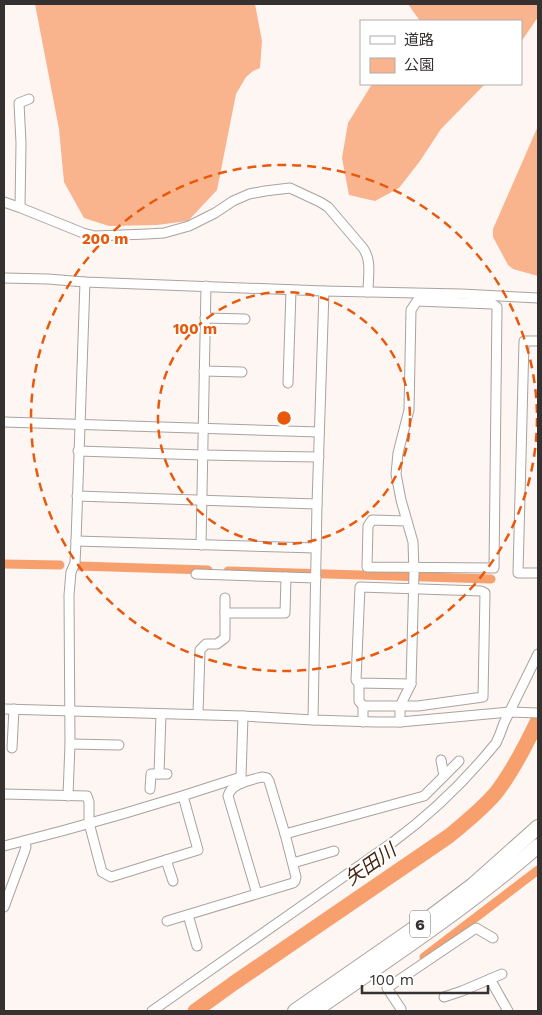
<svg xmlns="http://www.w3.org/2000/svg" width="542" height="1015" viewBox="0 0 542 1015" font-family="'Work Sans','Noto Sans JP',sans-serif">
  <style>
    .green { fill: #f9b38d }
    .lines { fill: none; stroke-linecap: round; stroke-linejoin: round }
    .canal { stroke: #f89f6e; stroke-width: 9 }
    .river { stroke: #f89f6e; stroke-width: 15 }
    .minor-casing { stroke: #a9a29f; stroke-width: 11 }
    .highway-casing { stroke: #a9a29f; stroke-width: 16 }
    .minor { stroke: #fff; stroke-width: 9 }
    .highway { stroke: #fff; stroke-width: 14 }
    .ring { fill: none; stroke: #e8590c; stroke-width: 2.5; stroke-dasharray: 9 6 }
    .labels { text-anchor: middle; stroke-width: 4; stroke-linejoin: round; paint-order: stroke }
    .shield { fill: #fff; stroke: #716f6e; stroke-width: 1 }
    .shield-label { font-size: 16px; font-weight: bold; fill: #343130 }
    .water-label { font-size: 19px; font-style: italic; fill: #472410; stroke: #fff }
    .centre { fill: #e8590c; stroke: #fff; stroke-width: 2.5 }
    .ring-label { font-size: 15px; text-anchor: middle; font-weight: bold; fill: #e8590c; stroke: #fff; stroke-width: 4; stroke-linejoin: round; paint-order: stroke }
  </style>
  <rect width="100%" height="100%" fill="#fef6f2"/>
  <!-- green -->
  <g class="green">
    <path d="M35,4h220l7,37 -2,27 -7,3 -7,6 -10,17 -19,96 -29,31 -31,4 -48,1 -25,-8 -20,-36 -5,-53z"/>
    <path d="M408,4h130v13l-17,25v-21h-101z"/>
    <path d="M372,84h113l-44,45 -21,32 -21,27 -24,13 -26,-6 -7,-37 6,-35z"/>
    <path d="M538,126v150l-25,-7 -5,-4 -15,-28v-8z"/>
  </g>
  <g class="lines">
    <!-- canal -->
    <g class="canal">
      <path d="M4,564l56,1"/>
      <path d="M78,566l130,4"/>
      <path d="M228,571l263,8"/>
      <path d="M424,957l114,-87"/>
    </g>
    <!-- river -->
    <path class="river" d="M195,1011l39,-28 215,-147c16,-13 32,-26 46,-42 17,-21 31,-49 43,-74"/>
    <!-- minor casing -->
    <g class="minor-casing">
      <g id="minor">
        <path d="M4,202l17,6 62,25 12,3 52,-2 17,-1 25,-7 26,-13 18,-12 16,-7 16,-3 25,-3 30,14 8,5 35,41c9,12 5,29 5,44"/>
        <path d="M20,207l1,-64 -2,-40 10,-4"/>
        <path d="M4,278l44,1 37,3 239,9 137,3 77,4"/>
        <path d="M205,318l40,1"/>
        <path d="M538,341h-14l-6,232h20"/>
        <path d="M204,371l38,1"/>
        <path d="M288,383l3,-93"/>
        <path d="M4,422l315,10"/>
        <path d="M78,451l125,4 116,2"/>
        <path d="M77,496l240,8"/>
        <path d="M76,541l240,7"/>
        <path d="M201,545l5,-259"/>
        <path d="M196,574l120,4"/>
        <path d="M225,613h60l1,-36"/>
        <path d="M359,683v18l4,5v16"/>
        <path d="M363,706h55l65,-9 2,-104 -4,-2 -121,-4 -4,93 3,3 52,1"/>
        <path d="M4,709l239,7 70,4 63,2h24l110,-10 28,1"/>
        <path d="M198,714l2,-64 6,-6h11l8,-6v-40"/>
        <path d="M313,720l4,-216 7,-213"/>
        <path d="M400,722v-16l11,-22 3,-111 -1,-31 -12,-42 -5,-26 2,-21 11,-43 2,-100 6,-9 76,3 4,3 -3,261 -127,-1 1,-41 4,-6 35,1"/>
        <path d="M70,744l49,1"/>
        <path d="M12,748l2,-39"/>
        <path d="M441,760l3,16"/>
        <path d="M159,774l2,-60"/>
        <path d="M242,783l-1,-6 2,-61"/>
        <path d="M150,789l1,-15h16"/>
        <path d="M4,794l83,2 2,6v21l13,49 9,5 87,-27 -15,-54"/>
        <path d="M68,796l2,-52 -1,-149 2,-23 4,-9 1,-22 9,-259"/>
        <path d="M285,834l139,-38 35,-35"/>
        <path d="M4,846c80,-20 159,-43 237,-69"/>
        <path d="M166,860l7,21"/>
        <path d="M293,863l41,-12"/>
        <path d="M4,907l20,-54 2,-6 -2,-6"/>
        <path d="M188,915l9,31"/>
        <path d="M167,921l126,-38 2,-2 1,-4 -11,-43 -16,-53 -2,-3 -5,-1c-11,3 -31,6 -34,19l29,98"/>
        <path d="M490,979l18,32"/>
        <path d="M444,997l18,-6 40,-17"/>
        <path d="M152,1011l241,-169c38,-28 73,-62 103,-99l4,-9 4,-11 34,-69"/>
        <path d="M401,1011v-2l-14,-21 89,-60 17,10"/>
      </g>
    </g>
    <!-- highway casing -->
    <g class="highway-casing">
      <g id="highway">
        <path d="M295,1011l134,-93 44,-33 65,-58"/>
        <path d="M314,1011c76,-53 154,-104 224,-165"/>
      </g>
    </g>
    <!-- minor -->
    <use href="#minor" class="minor"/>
    <!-- highway -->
    <use href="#highway" class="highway"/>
  </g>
  <!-- distance rings -->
  <g class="ring">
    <circle cx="284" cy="418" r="126"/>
    <circle cx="284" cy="418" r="253"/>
  </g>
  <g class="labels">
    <!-- shield labels -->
    <rect class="shield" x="410" y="910.5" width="20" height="27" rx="4"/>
    <g class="shield-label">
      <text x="420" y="930">6</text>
    </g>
    <!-- water labels -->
    <g class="water-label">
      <text transform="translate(370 864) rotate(-35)" y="7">矢田川</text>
    </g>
  </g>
  <circle cx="284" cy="418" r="8" class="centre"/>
  <g class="ring-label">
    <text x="105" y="244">200 m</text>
    <text x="195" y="334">100 m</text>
  </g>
  <!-- border -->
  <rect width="542" height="1015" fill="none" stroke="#343130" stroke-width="10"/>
  <!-- legend -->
  <rect x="360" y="20" width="162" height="65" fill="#ffffff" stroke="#aeadac"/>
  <rect x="370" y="36" width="25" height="8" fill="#ffffff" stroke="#aeadac"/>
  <text x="404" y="45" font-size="15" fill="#343130">道路</text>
  <rect x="370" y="58" width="25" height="15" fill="#f9b38d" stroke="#aeadac"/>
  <text x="404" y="70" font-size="15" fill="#343130">公園</text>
  <!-- scale -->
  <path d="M362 985v8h126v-8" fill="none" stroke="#343130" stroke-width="2.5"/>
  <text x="370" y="985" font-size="15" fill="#343130" stroke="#ffffff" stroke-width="4" paint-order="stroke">100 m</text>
</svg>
